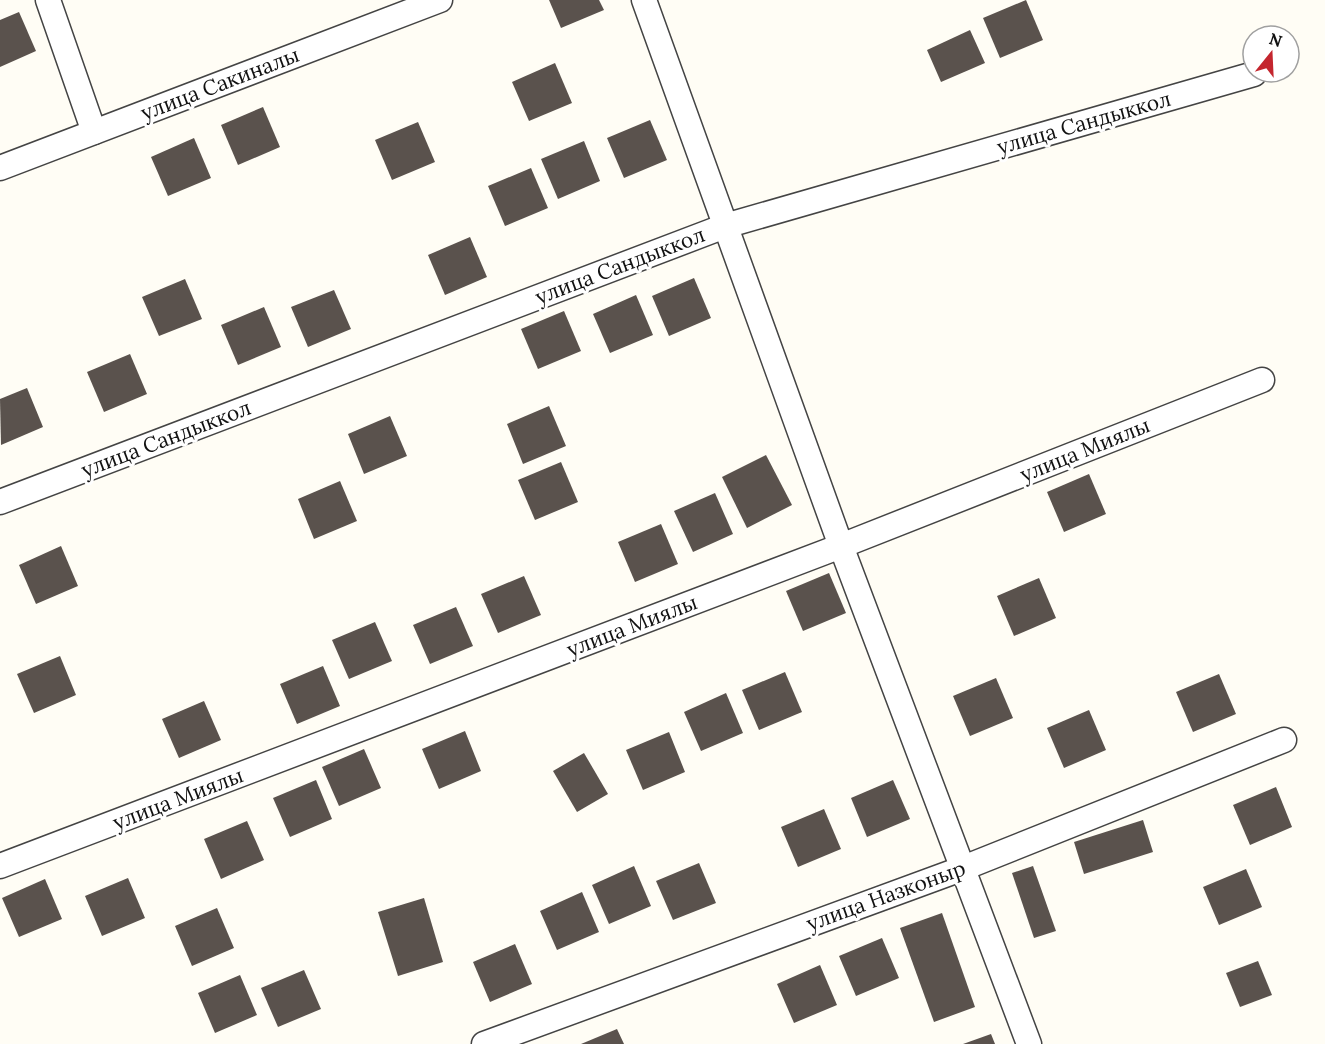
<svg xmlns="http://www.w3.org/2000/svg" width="1325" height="1044" viewBox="0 0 1325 1044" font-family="Lora,serif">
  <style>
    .building { fill: #5a524d }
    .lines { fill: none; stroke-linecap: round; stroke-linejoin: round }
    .street-casing { stroke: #444; stroke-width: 27 }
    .street { stroke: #fff; stroke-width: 24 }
    .labels { text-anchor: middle; stroke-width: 6; stroke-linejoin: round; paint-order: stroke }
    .street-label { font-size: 21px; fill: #111; stroke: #fff }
  </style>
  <rect width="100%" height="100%" fill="#fffdf5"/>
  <!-- building -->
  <g class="building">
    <path d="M549,0h50l5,10 -43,18z"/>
    <path d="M1026,0l17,40 -43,18 -17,-40z"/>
    <path d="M19,12l17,39 -36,16v-47z"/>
    <path d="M970,30l15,33 -44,19 -14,-32z"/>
    <path d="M555,63l17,40 -43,18 -17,-39z"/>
    <path d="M263,107l17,40 -42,18 -17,-40z"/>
    <path d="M650,120l17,40 -43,18 -17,-40z"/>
    <path d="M418,122l17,40 -43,18 -17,-40z"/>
    <path d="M194,138l17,40 -43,18 -17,-39z"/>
    <path d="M584,141l16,40 -42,18 -17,-40z"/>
    <path d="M531,168l17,40 -43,18 -17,-40z"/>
    <path d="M470,237l17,40 -42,18 -17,-40z"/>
    <path d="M694,278l17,40 -42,18 -17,-40z"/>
    <path d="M185,279l17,40 -43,17 -17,-39z"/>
    <path d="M334,290l17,39 -43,18 -17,-40z"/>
    <path d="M636,295l17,40 -43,18 -17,-39z"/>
    <path d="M264,307l17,40 -43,18 -17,-40z"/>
    <path d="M564,311l17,40 -43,18 -17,-40z"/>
    <path d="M130,354l17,40 -43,18 -17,-40z"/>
    <path d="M27,388l16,39 -42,18 -1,-46z"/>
    <path d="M549,406l17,40 -43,18 -16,-40z"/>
    <path d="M390,416l17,40 -43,18 -16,-40z"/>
    <path d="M766,455l26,50 -45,23 -25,-51z"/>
    <path d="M561,462l17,40 -43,18 -17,-40z"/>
    <path d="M1089,474l17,40 -42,18 -17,-40z"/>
    <path d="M340,481l17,40 -43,18 -16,-40z"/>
    <path d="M715,493l18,41 -40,18 -19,-41z"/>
    <path d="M661,524l17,40 -43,18 -17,-40z"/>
    <path d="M61,546l17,40 -42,18 -17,-39z"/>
    <path d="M829,573l17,40 -43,18 -17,-40z"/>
    <path d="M524,576l17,39 -43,18 -17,-39z"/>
    <path d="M1039,578l17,40 -42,18 -17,-40z"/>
    <path d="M456,607l17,39 -43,18 -17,-39z"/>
    <path d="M375,622l17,39 -43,18 -17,-39z"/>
    <path d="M60,656l16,39 -42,18 -17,-39z"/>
    <path d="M323,666l17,40 -43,18 -17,-40z"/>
    <path d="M785,672l17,40 -43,18 -17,-40z"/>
    <path d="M1219,674l17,40 -43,18 -17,-40z"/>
    <path d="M996,678l17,40 -43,18 -17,-40z"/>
    <path d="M726,693l17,40 -42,18 -17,-39z"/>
    <path d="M204,701l17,39 -42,18 -17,-39z"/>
    <path d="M1089,710l17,40 -42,18 -17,-40z"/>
    <path d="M465,731l16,40 -42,18 -17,-40z"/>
    <path d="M669,732l16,40 -42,18 -17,-40z"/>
    <path d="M364,749l17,39 -42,18 -17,-39z"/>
    <path d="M584,753l24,41 -31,18 -24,-41z"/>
    <path d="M316,780l16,39 -42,18 -17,-39z"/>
    <path d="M893,780l17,39 -43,18 -16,-39z"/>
    <path d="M1276,787l16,40 -42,18 -17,-40z"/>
    <path d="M824,809l17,40 -43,18 -17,-40z"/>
    <path d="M1143,820l10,32 -69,22 -10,-32z"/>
    <path d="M247,821l17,39 -43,19 -17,-40z"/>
    <path d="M699,863l17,40 -43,17 -17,-39z"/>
    <path d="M634,866l17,40 -42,18 -17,-39z"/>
    <path d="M1033,866l23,65 -22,7 -22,-65z"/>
    <path d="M1246,869l16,38 -43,18 -16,-38z"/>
    <path d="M128,878l17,40 -43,18 -17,-40z"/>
    <path d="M45,879l17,40 -43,18 -17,-39z"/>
    <path d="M582,892l17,40 -42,18 -17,-39z"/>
    <path d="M424,898l19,64 -45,14 -20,-64z"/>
    <path d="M217,908l17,40 -42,18 -17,-40z"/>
    <path d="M942,913l33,94 -41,15 -34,-94z"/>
    <path d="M882,938l17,40 -43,18 -17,-40z"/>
    <path d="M515,944l17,40 -42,18 -17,-40z"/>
    <path d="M1258,961l14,34 -32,12 -14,-34z"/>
    <path d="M820,965l17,40 -43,18 -17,-39z"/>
    <path d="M304,970l17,39 -43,18 -17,-39z"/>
    <path d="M240,975l17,40 -42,18 -17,-40z"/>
    <path d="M617,1029l7,15h-43z"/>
    <path d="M991,1034l4,10h-32z"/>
  </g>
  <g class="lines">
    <!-- street casing -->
    <g class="street-casing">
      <g id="street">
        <path d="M48,0l46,132"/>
        <path d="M644,0l197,546 188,498"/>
        <path d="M0,168l440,-168"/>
        <path d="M0,502l725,-276 529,-152"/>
        <path d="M0,866l841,-320 421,-166"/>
        <path d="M484,1044l477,-175 323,-129"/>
      </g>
    </g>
    <!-- street -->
    <use href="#street" class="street"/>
  </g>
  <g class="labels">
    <!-- street labels -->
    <g class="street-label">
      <text transform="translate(220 84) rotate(-21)" y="7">улица Сакиналы</text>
      <text transform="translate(1084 123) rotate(-16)" y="7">улица Сандыккол</text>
      <text transform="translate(620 266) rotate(-21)" y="7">улица Сандыккол</text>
      <text transform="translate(166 439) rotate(-21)" y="7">улица Сандыккол</text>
      <text transform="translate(1085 450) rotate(-22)" y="7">улица Миялы</text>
      <text transform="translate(632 626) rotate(-21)" y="7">улица Миялы</text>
      <text transform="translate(178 799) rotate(-21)" y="7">улица Миялы</text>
      <text transform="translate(886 896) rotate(-20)" y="7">улица Назконыр</text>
    </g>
  </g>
  <!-- north arrow -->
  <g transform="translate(1271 54) rotate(18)"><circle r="28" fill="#ffffff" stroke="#a0a0a0" stroke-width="1.5"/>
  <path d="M0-4.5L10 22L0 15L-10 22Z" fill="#c4262e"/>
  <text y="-9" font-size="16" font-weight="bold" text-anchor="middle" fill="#111111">N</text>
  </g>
</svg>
